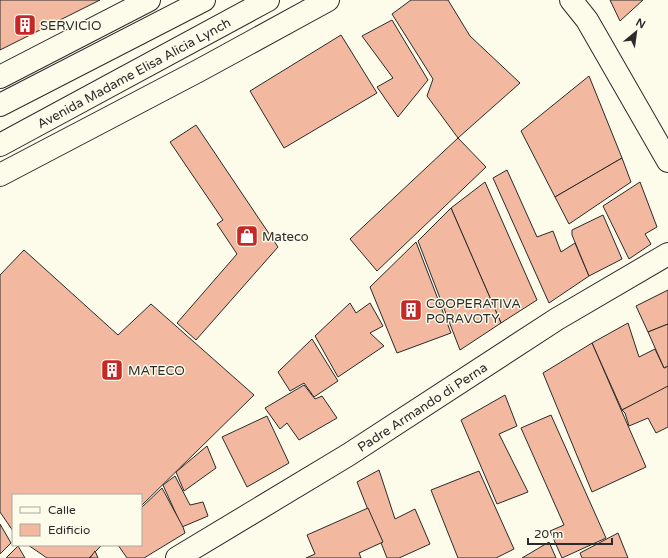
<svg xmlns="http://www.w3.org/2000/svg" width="668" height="558" viewBox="0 0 668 558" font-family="'Varela Round',sans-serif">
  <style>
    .building { fill: #f2b8a0; stroke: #2b2b2b }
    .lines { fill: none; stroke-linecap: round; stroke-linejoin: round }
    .minor-casing { stroke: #2b2b2b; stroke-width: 24 }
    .tertiary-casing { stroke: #2b2b2b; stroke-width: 24 }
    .trunk-casing { stroke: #2b2b2b; stroke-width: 24 }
    .minor { stroke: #fdfbea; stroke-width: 22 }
    .tertiary { stroke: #fdfbea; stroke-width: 22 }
    .trunk { stroke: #fdfbea; stroke-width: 22 }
    .labels { text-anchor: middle; stroke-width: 3; stroke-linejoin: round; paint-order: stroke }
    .poi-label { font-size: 13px; fill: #2b2b2b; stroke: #fdfbea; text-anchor: start }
    .street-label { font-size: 13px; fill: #2b2b2b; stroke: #fdfbea }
  </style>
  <rect width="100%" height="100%" fill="#fdfbea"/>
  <!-- building -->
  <g class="building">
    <path d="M0,0h100l-100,50z"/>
    <path d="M411,0h37l22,36 50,47 -62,55 -31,-42 6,-17 -41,-65z"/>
    <path d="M610,0h33l-23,21z"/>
    <path d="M392,20l36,60 -30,37 -21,-30 16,-9 -31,-42z"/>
    <path d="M341,35l36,58 -93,55 -34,-57z"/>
    <path d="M589,76l33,82 -67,39 -34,-66z"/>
    <path d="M196,125l82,122 -82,93 -19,-17 60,-69 -20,-30 6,-4 -53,-78z"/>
    <path d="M458,138l28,29 -109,104 -27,-32z"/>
    <path d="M622,158l9,24 -62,42 -14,-27z"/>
    <path d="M507,170l30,67 16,-6 8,21 14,-9 14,33 -40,27 -56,-125z"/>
    <path d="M485,182l52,118 -36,23 -50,-115z"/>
    <path d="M640,182l17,45 -12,7 6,10 -22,15 -26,-53z"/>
    <path d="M451,208l50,115 -41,27 -42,-109z"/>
    <path d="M603,215l19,44 -33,17 -17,-41v-5z"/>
    <path d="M416,242l35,91 -54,20 -27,-66z"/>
    <path d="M24,250l94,85 33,-31 103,91 -113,111v-11h-128v36l-13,-19v-237z"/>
    <path d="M668,290v34l-20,8 -12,-26z"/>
    <path d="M350,303l6,10 14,-10 13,23 -13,7 14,13 -46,31 -23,-41z"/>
    <path d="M628,323l11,34 16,-8 9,19 4,-2v21l-46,23 -30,-67z"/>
    <path d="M668,324v42l-4,2 -16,-36z"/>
    <path d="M312,339l26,42 -24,16 -10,-14 -14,8 -12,-19z"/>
    <path d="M592,343l54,124 -54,25 -49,-119z"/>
    <path d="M304,385l11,14 7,-3 15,22 -38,22 -12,-17 -7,6 -15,-21z"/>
    <path d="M668,386v41l-12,6 -8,-15 -19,8 -4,-13 -3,-3z"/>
    <path d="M505,395l12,31 -18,8 29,58 -31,12 -36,-84z"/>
    <path d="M551,415l55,123 -44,20 -12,-27 14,-6 -43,-97z"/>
    <path d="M267,416l22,47 -42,24 -25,-50z"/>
    <path d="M207,446l9,22 -32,23 -8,-19z"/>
    <path d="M379,470l16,49 20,-10 15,35 -31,14h-12l-30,-76z"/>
    <path d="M479,471l35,78 -18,9h-38l-27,-68z"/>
    <path d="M175,476l15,29 13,-3 5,14 -26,11 -19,-42z"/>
    <path d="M162,488l21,39 2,6 -41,25h-17l-9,-13h23v-37z"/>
    <path d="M368,508l15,34 -24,11 2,5h-55l9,-4 -8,-19z"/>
    <path d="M0,524l11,19 -11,11z"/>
    <path d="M618,533l10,25h-46l-2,-5z"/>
    <path d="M549,542l7,16h-34z"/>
    <path d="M28,545h74l-13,13h-42z"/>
    <path d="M18,546l7,12h-19z"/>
    <path d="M95,551l3,7h-8z"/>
  </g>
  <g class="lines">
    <!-- minor casing -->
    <g class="minor-casing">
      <path id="minor" d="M571,0l16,20 81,141"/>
    </g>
    <!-- tertiary casing -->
    <g class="tertiary-casing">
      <g id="tertiary">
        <path id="s1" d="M177,558l171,-103 209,-136 111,-65"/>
      </g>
    </g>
    <!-- trunk casing -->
    <g class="trunk-casing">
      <g id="trunk">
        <path d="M0,77l149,-77"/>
        <path d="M0,105l204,-105"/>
        <path id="s2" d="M0,145l268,-145"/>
        <path d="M0,175l200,-105 128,-70"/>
      </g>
    </g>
    <!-- minor -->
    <use href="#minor" class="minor"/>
    <!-- tertiary -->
    <use href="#tertiary" class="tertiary"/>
    <!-- trunk -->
    <use href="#trunk" class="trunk"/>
  </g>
  <!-- icons -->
  <defs>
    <g id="building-square" transform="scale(1.15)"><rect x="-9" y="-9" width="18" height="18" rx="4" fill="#c62828" stroke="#fdfbea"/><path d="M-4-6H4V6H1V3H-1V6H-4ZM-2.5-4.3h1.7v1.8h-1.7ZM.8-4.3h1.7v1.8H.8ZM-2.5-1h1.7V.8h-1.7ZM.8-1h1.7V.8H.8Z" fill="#fff"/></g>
    <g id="shop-square" transform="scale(1.15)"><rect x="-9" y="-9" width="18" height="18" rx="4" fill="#c62828" stroke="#fdfbea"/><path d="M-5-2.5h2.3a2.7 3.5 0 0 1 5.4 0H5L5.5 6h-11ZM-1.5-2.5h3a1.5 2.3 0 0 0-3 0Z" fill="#fff"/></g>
  </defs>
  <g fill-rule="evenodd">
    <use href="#building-square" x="25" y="25"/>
    <use href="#shop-square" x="247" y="236"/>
    <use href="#building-square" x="411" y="310"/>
    <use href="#building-square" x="112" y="370"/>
  </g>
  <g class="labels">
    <!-- poi labels -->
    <g class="poi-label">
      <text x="40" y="30">SERVICIO</text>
      <text x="262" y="241">Mateco</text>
      <text x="426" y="308">COOPERATIVA<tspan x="426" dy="15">PORAVOTY</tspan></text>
      <text x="128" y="375">MATECO</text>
    </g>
    <!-- street labels -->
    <g class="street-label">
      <text dy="5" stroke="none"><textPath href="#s2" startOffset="152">Avenida Madame Elisa Alicia Lynch</textPath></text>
      <text dy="5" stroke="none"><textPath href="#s1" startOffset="288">Padre Armando di Perna</textPath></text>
    </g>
  </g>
  <!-- legend -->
  <rect x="12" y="494" width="130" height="52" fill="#fdfbea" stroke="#a9a89e"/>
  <rect x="20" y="507" width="20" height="6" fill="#fdfbea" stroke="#a9a89e"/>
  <text x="48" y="514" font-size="12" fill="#2b2b2b">Calle</text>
  <rect x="20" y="524" width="20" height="12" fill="#f2b8a0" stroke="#a9a89e"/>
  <text x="48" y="534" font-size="12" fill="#2b2b2b">Edificio</text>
  <!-- north arrow -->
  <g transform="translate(636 32) rotate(29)" stroke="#fdfbea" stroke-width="3" paint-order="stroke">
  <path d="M0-3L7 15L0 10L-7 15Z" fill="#2b2b2b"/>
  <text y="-6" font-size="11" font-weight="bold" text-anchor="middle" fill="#2b2b2b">N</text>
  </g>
  <!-- scale -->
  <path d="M528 538v6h84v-6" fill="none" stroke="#2b2b2b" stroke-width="2"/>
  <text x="534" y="538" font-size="12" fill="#2b2b2b" stroke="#fdfbea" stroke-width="3" paint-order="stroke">20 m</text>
</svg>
